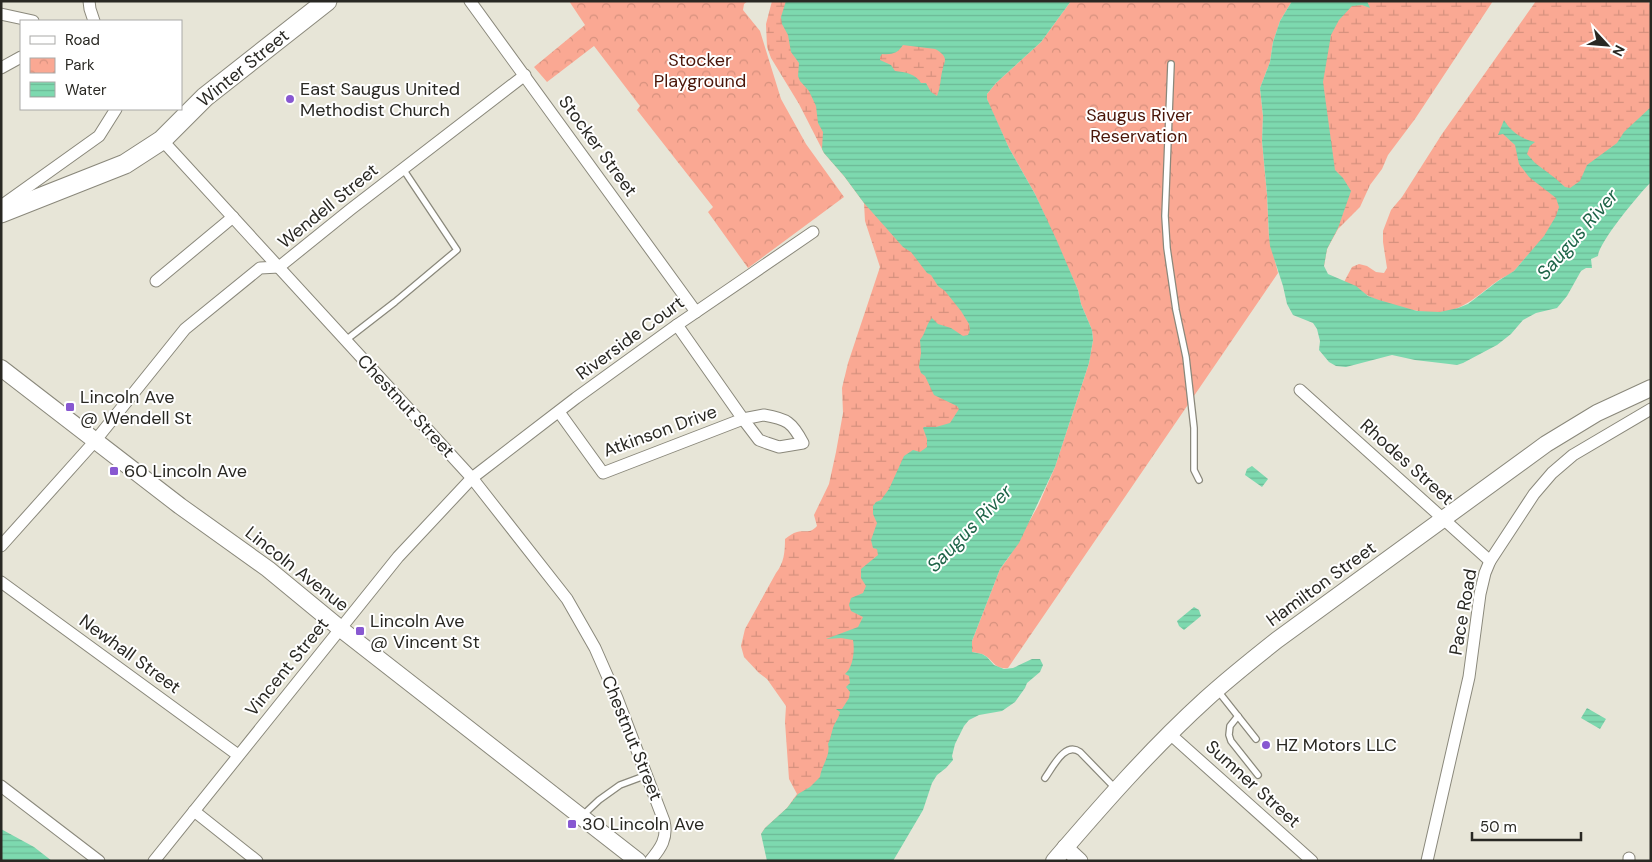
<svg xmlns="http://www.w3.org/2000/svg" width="1652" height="862" viewBox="0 0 1652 862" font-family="'DM Sans',sans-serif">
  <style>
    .wetland { fill: url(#wetland-marsh) }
    .park { fill: url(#park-crowns) }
    .water { fill: url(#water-rules); fill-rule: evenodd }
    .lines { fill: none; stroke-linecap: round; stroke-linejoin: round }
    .service-casing { stroke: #8a887b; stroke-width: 8 }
    .minor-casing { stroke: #8a887b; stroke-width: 13 }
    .tertiary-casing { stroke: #8a887b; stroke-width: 17 }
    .secondary-casing { stroke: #8a887b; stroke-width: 18 }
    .primary-casing { stroke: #8a887b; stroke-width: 21 }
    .service { stroke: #fff; stroke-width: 5.5 }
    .minor { stroke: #fff; stroke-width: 11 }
    .tertiary { stroke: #fff; stroke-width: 15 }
    .secondary { stroke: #fff; stroke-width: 16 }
    .primary { stroke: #fff; stroke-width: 19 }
    .poi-dot { fill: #8858d1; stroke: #fff; stroke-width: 2 }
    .labels { text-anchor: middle; stroke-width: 4; stroke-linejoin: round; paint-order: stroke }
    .park-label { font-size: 18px; fill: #491508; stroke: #fff }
    .street-label { font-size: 18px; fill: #292823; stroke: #fff }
    .poi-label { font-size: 18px; fill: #292823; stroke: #fff; text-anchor: start }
    .water-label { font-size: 19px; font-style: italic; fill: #1e6448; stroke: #fff }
  </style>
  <defs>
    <pattern id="wetland-marsh" width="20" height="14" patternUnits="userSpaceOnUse" patternTransform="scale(1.25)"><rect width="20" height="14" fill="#faa893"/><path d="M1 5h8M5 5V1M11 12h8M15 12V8" fill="none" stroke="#d6917e"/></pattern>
    <pattern id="park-crowns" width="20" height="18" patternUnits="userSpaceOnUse" patternTransform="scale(1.25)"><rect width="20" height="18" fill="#faa893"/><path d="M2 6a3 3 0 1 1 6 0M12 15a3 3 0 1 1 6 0" fill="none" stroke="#d6917e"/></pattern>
    <pattern id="water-rules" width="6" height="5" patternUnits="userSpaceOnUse" patternTransform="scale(1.25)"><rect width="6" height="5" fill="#7dd9af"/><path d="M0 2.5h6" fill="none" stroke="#6cba96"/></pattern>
  </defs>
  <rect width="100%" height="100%" fill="#e7e5d7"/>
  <!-- wetland -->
  <g class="wetland">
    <path d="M772,1h201l-27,40 57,252 -153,455 -84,89 -5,-3 4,-6 22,-20 10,-14 -8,-15 -4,-57 1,-16 -19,-27 -8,-6 -15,-16 -3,-11 4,-17 31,-56c8,-10 9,-21 9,-34 4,-3 8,-6 12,-7 9,-2 13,2 20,-6l-3,-11 15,-31 7,-32 7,-39 -1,-25 6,-25 32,-96 -15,-46 -1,-18 -20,-27 -20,-23 -25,-49 -28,-46 -4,-11 -1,-23z"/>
    <path d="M1344,1h149l-78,118 -27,36 -6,14 -12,16 -10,22 -22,22 -11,20 -3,17 -2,-214z"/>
    <path d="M1536,1h112l3,6v131c-26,23 -54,46 -79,71 -20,19 -39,40 -57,61 -4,4 -11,7 -16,10 -19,13 -35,31 -59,32 -19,2 -57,-7 -73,-17 -8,-5 -13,-10 -23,-13l8,-15 7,-3 8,2 9,6 8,1 3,-5 -4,-26v-11l8,-21 11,-13 40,-63z"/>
  </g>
  <!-- park -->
  <g class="park">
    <path d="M569,1h179l-4,3 -1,6 17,21 21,68 25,45 38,53 -96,71 -40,-56 5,-5 -76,-97 3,-4 -46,-60 -47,36 -13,-15 51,-42z"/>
    <path d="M1071,1h221l-12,20 -7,21 -3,20 -10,26 3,28 -1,25 5,53 2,43 9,36 -270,395c-14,2 -14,-8 -24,-13 -4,-2 -8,-2 -12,-3v-11l28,-72 9,-12 29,-51 17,-39 34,-104 4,-23 -1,-10 -11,-26 -3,-14 -43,-96 -26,-46 -20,-43 -2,-6v-5l9,-11 45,-41z"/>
  </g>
  <!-- water -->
  <g class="water">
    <path d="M786,1h285l-30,41 -45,41 -9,11v5l22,49 26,46 22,47 21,49 3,14 11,26 1,10 -4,23 -34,104 -36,76 -19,26 -28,72v11l10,2 5,3 7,8 10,4 9,-1 19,-9h8l3,6 -3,7 -13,11 -2,5 -10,14 -13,9 -23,4 -10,5 -5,6 -9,18 -3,12 1,4 -7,8 -9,7 -5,8 -9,27 -30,51h-126l-6,-27 4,-6 22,-20 11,-14 12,-7 10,-10c1,-11 11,-21 8,-33 3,-6 3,-10 5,-16 2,-6 6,-10 7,-16l-4,-3h6l7,-11 1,-6 -4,-5 4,-4 -1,-7 -4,-2c8,-7 10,-23 8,-34l-12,-2 -15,1 32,-12 5,-10 -12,-6 -2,-6 2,-7 12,-5 3,-7 -5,-8v-9l17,-14 -1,-6 -4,-1 -2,-8 6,-17 -4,-9v-8l3,-4 5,-2 8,-11 15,-33 9,-6 7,2 7,-5v-8l-4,-11 1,-1h12l14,-4 9,-14 -2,-3 -23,-11 -9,-19 -4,-3 -2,-6 2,-14 -1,-13c6,-7 6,-16 12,-22l6,6 13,4 12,8 5,-1 2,-5 -1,-6 -8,-13 -16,-20 -7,-5 -7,-11 -4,-2 -16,-21 -8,-5 -39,-44 -20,-27 -20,-23 -2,-4 1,-17 -5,-9 -2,-17 -7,-15 -9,-10 -2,-5 1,-13 -8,-11 -3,-17 -6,-11 -1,-7zM903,45l32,4c4,2 10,6 10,11 0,3 -2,6 -2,8 -3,10 -2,19 -6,28l-6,-4 -5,-9h-5c-5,-9 -16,-11 -26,-12l-4,-6 -11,-5v-3l2,-3c10,1 16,-1 21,-9z"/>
    <path d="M1292,1h75l3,7 -8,-3 -10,1 -13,14 -8,15 -8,47 12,88 8,8 8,13 -13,37 -11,21 -3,17 4,8 28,12 12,10 11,4 38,11 23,1 18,-4 10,-4 30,-23 16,-10 30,-35 12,-20 3,-9 -3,-9 -27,-21 -10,-13 -4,-19 -12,-11 -5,1 6,-15c6,11 19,20 31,22l-5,4 -3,8 8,9 20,15 10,9 5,1 10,-7 7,-16 30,-22 7,-11 27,-25v75c-12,12 -52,60 -53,74l-7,3 1,9h-6l-5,3 -14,25 -10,12 -21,5 -13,7 -12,14 -14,11 -34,18 -6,2 -8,-1 -34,-4 -23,-5 -46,12 -10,-1 -7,-4 -10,-12 1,-9 -3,-12 -4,-6 -20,-8 -6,-11 -4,-18 -13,-40 -1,-10 -2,-42 -5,-53 1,-25 -3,-28 10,-26 3,-20 7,-21z"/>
    <path d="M1252,466l16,13 -6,8 -17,-12 2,-6z"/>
    <path d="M1194,607l5,3 2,6 -17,14 -5,-4 -2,-5z"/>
    <path d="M1587,708l19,11 -6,10 -19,-11z"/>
    <path d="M1,829l33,18 18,14h-51z"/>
  </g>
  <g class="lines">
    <!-- service casing -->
    <g class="service-casing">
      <g id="service">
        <path d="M1171,64l-6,152 2,32 9,62 10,47 8,71v42l5,10"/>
        <path d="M346,340l49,-38 62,-52 -54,-81"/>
        <path d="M1218,691l38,48"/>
        <path d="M1238,716l-8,10 -1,9 2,6 27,34"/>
        <path d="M1045,778c8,-11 20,-37 35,-26l35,36"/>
        <path d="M582,816l17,-16 21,-15 27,-10"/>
      </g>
    </g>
    <!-- minor casing -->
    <g class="minor-casing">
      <g id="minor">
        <path d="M89,1l1,8 4,12"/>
        <path d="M470,1l226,311"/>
        <path d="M1,14l32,7"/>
        <path d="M1,68l20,-11"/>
        <path d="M162,140l310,338 95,121 28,49 22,50 47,123c4,17 -3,27 -14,40"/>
        <path d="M1,206l98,-70 17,-27"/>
        <path d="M156,281l77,-64"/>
        <path d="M1300,390l190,171"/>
        <path d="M559,412l44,61 140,-54 -66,-94"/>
        <path d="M764,415c23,4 28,7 39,28l-24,4 -12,-4 -8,-3 -16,-21z"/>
        <path d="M1,546l94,-105 90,-112 75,-61 19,-1 72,-58 174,-134"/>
        <path d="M1,582l237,173"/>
        <path d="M1170,734l142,127"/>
        <path d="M1,786l98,75"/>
        <path d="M194,811l63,50"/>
        <path d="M154,861l244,-304 74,-79 104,-80 101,-73 136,-93"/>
        <path d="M1427,861l42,-184 11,-83 5,-21 5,-12 44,-67 18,-21 21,-18 78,-46"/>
        <path d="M1629,861v-3"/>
      </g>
    </g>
    <!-- tertiary casing -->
    <g class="tertiary-casing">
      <path id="tertiary" d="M1065,847l15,14"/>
    </g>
    <!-- secondary casing -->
    <g class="secondary-casing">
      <g id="secondary">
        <path d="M1,368l179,138 88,63 74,61 296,231"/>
        <path d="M1054,861c48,-56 97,-112 152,-162 23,-21 47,-40 71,-59l269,-196 51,-31 54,-25"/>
      </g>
    </g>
    <!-- primary casing -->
    <g class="primary-casing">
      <path id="primary" d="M1,213l124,-49 37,-24 43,-43 122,-96"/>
    </g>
    <!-- service -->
    <use href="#service" class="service"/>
    <!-- minor -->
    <use href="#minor" class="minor"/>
    <!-- tertiary -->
    <use href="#tertiary" class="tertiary"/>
    <!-- secondary -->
    <use href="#secondary" class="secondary"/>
    <!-- primary -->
    <use href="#primary" class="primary"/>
  </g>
  <!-- markers -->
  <g class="poi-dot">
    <circle cx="290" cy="99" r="5"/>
    <rect x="65" y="402" width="10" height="10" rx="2.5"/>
    <rect x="109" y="466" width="10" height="10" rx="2.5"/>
    <rect x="355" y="626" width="10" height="10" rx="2.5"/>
    <circle cx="1266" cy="745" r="5"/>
    <rect x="567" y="819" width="10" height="10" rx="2.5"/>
  </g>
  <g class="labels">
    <!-- park labels -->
    <g class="park-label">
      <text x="700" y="66">Stocker<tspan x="700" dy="21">Playground</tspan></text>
      <text x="1139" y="121">Saugus River<tspan x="1139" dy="21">Reservation</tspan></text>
    </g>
    <!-- street labels -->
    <g class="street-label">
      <text transform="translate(243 68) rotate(-39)" y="6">Winter Street</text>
      <text transform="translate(598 146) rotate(54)" y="6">Stocker Street</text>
      <text transform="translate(328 206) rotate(-39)" y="6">Wendell Street</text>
      <text transform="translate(630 338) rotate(-36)" y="6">Riverside Court</text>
      <text transform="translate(406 406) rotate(47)" y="6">Chestnut Street</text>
      <text transform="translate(660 431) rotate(-20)" y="6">Atkinson Drive</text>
      <text transform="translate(1407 462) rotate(42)" y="6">Rhodes Street</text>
      <text transform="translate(297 569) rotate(38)" y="6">Lincoln Avenue</text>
      <text transform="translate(1321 584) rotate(-36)" y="6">Hamilton Street</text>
      <text transform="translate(1463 612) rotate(-80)" y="6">Pace Road</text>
      <text transform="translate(130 654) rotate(36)" y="6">Newhall Street</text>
      <text transform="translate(287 667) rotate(-51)" y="6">Vincent Street</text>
      <text transform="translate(632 738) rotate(68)" y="6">Chestnut Street</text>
      <text transform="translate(1253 784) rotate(42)" y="6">Sumner Street</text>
    </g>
    <!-- poi labels -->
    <g class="poi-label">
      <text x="300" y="95">East Saugus United<tspan x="300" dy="21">Methodist Church</tspan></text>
      <text x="80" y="403">Lincoln Ave<tspan x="80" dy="21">@ Wendell St</tspan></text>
      <text x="124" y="477">60 Lincoln Ave</text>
      <text x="370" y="627">Lincoln Ave<tspan x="370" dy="21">@ Vincent St</tspan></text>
      <text x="1276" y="751">HZ Motors LLC</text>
      <text x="582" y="830">30 Lincoln Ave</text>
    </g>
    <!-- water labels -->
    <g class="water-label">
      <text transform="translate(1577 234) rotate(-49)" y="7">Saugus River</text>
      <text transform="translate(969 528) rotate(-46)" y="7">Saugus River</text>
    </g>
  </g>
  <!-- border -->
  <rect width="1652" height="862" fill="none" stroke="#292823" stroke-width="5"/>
  <!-- legend -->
  <rect x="20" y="20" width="162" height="90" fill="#ffffff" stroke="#a9a9a7"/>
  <rect x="30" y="36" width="25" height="8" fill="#ffffff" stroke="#a9a9a7"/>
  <text x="65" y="45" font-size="15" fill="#292823">Road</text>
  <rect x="30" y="58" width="25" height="15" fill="url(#park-crowns)" stroke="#a9a9a7"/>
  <text x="65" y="70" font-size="15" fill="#292823">Park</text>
  <rect x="30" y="82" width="25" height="15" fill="url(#water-rules)" stroke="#a9a9a7"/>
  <text x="65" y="95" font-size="15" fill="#292823">Water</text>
  <!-- north arrow -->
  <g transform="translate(1607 45) rotate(116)" stroke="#ffffff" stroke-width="4" paint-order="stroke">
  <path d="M0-4L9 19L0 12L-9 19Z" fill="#292823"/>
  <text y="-8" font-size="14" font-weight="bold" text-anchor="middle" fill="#292823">N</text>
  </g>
  <!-- scale -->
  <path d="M1472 832v8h109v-8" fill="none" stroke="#292823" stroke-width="2.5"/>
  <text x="1480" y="832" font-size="15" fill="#292823" stroke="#ffffff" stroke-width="4" paint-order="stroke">50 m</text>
</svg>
